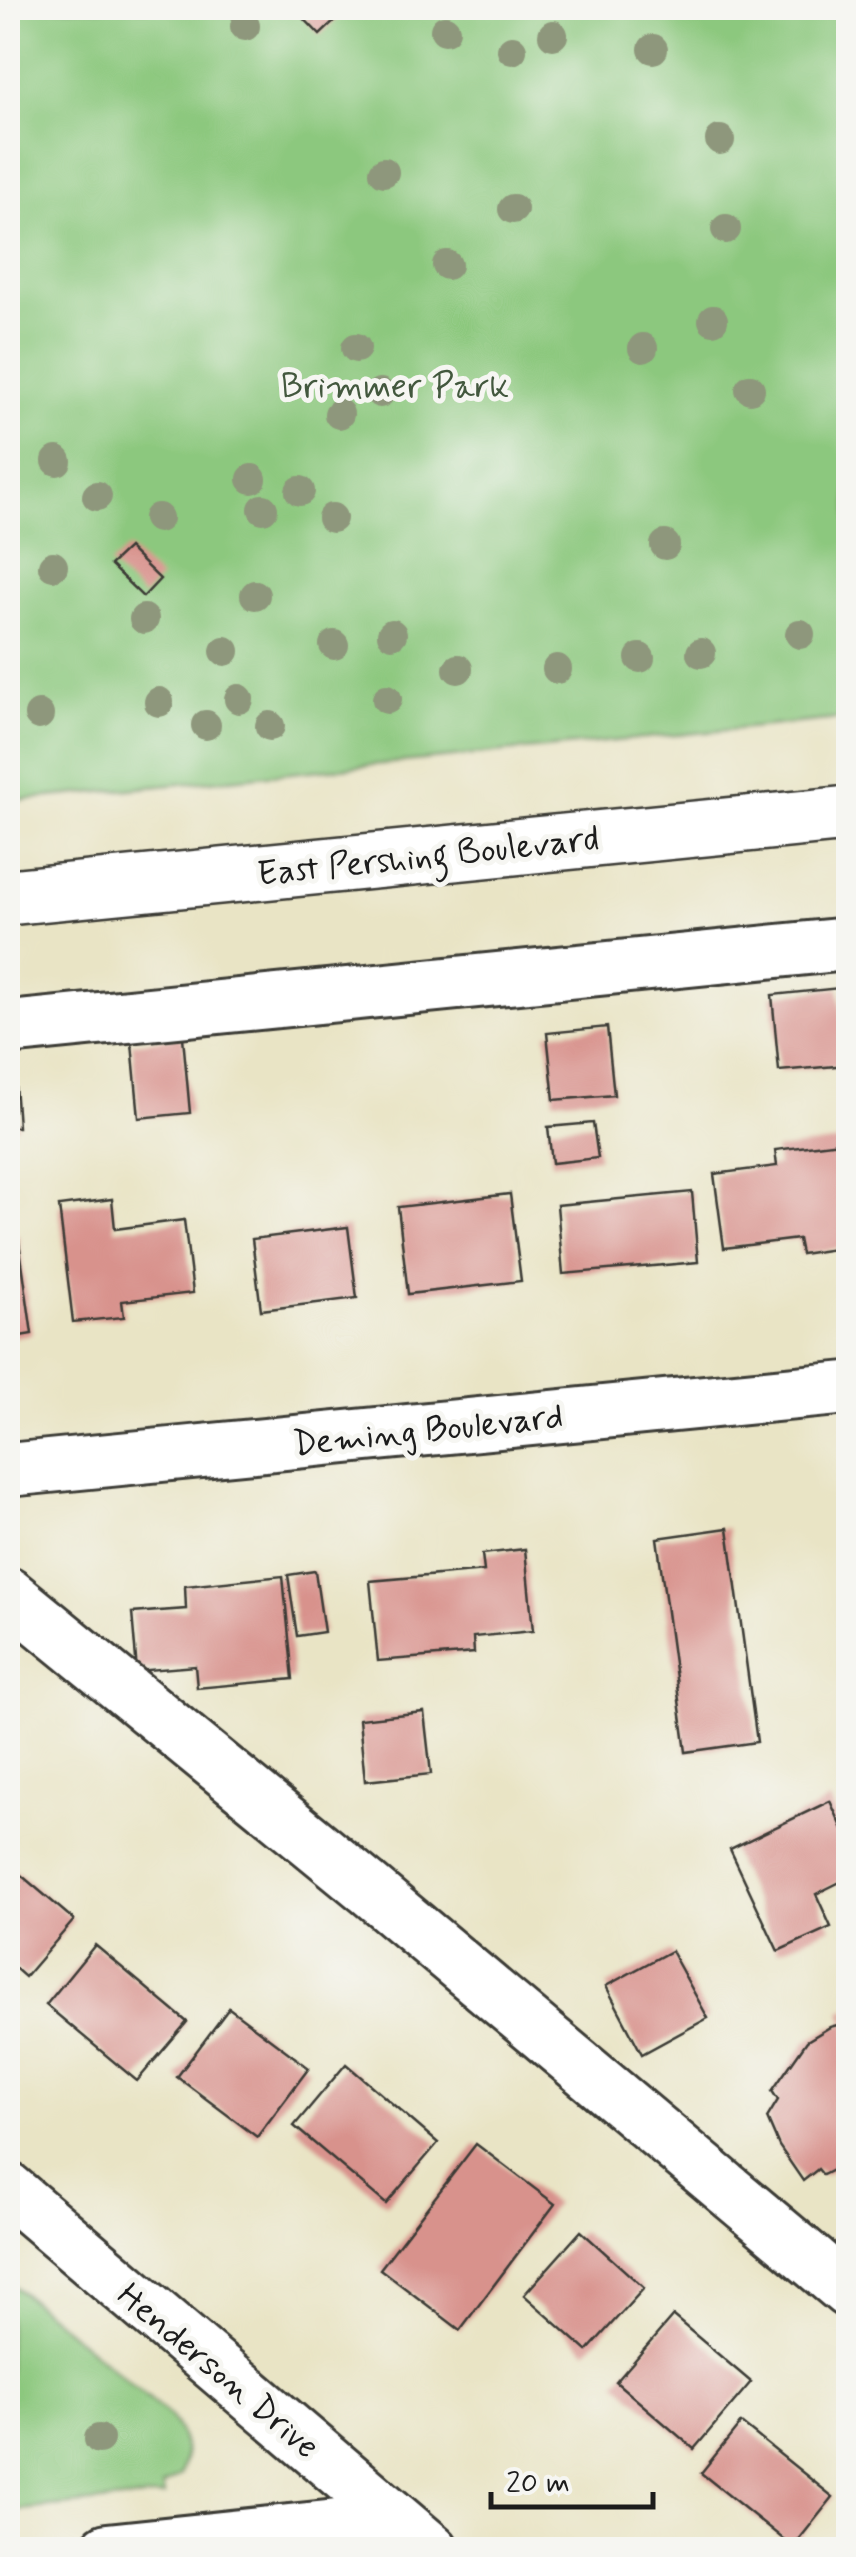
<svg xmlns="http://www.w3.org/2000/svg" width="856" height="2557" viewBox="0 0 856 2557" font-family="Mynerve,sans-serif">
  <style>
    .green { fill: #8cc87e; stroke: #54724d; stroke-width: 2.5 }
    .building { fill: #d8928c }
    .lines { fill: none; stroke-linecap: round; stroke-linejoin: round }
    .minor-casing { stroke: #3b3a35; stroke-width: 58 }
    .major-casing { stroke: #3b3a35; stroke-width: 60 }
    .minor { stroke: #fff; stroke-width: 52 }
    .major { stroke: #fff; stroke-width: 55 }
    .tree { fill: #8e977b }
    .labels { text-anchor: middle; stroke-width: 10; stroke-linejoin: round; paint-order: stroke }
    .park-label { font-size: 35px; fill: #43583e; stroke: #f6f6f2 }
    .street-label { font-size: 35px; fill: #1c1c1c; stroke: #f6f6f2 }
  </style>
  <rect width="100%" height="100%" fill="#f6f6f2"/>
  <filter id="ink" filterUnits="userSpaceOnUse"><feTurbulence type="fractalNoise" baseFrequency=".01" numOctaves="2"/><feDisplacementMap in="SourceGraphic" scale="20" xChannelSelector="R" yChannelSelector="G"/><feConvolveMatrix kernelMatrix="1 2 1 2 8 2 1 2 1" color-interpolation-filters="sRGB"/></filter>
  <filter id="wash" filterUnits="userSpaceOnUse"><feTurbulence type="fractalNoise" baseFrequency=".0048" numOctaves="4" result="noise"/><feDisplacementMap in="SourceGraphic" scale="40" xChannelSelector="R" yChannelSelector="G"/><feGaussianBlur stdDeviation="2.25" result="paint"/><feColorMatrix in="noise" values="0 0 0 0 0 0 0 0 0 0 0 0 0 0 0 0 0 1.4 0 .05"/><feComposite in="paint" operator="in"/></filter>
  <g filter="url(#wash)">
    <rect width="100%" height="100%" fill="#e9e4c5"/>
    <!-- green -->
    <g class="green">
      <path d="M8,8h840v710l-840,83z"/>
      <path d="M8,2281l162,135c13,19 20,38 10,60l-18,10 2,10 -156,15z"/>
    </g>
    <g id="blocks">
      <!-- building -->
      <g class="building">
        <path d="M294,8h34l10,10 -18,17z"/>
        <path d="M128,548l32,31 -17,18 -33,-32z"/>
        <path d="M839,988l8,77 -68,6 -7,-76z"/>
        <path d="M607,1027l7,68 -60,5 -7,-67z"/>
        <path d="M183,1037l7,76 -51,5 -7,-75z"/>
        <path d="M13,1055l5,72h-10v-71z"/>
        <path d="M593,1123l5,35 -46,5 -4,-36z"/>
        <path d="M848,1141v106l-47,7 -3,-15 -74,9 -10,-74 63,-8 -2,-16z"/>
        <path d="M692,1192l6,70 -135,12 -6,-69z"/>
        <path d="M510,1194l11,87 -113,13 -10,-87z"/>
        <path d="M112,1199l3,30 69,-9 9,73 -71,8 2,16 -51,5 -14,-116z"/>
        <path d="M348,1227l9,71 -96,12 -9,-71z"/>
        <path d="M18,1234l14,100 -24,4v-103z"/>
        <path d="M728,1528l29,214 -71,10 -29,-214z"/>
        <path d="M525,1549l8,82 -60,6 1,16 -96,8 -8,-80 114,-10 -2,-17z"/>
        <path d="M315,1571l9,61 -27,4 -9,-61z"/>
        <path d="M283,1576l10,103 -96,9 -2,-22 -58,5 -5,-58 54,-4 -1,-23z"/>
        <path d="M424,1712l7,62 -66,7 -6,-62z"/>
        <path d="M830,1801l18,39v38l-32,16 15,33 -53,24 -48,-102z"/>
        <path d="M8,1864l66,56 -49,57 -17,-15z"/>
        <path d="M95,1945l92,77 -50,59 -91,-76z"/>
        <path d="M671,1951l37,67 -66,36 -36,-68z"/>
        <path d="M848,2007v155l-25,13 -5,-6 -15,12 -24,-35 -12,-28 11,-18 -6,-9 35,-50 23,-14 15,-4 -4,-11z"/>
        <path d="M229,2008l80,60 -52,69 -80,-60z"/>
        <path d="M346,2064l92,79 -52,61 -92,-78z"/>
        <path d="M476,2144l79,60 -95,126 -80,-61z"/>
        <path d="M581,2231l63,57 -57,63 -63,-56z"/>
        <path d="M673,2316l78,66 -57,67 -78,-67z"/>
        <path d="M741,2423l92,74 -40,50 -92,-74z"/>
      </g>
    </g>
  </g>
  <g filter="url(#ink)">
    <use href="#blocks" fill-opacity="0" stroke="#3b3a35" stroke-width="2.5"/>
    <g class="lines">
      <!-- minor casing -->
      <g class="minor-casing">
        <g id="minor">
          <path d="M8,1028l840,-84"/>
          <path d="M8,1470l840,-82"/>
          <path d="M8,1594l362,296 478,401"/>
          <path d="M8,2189l424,361"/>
          <path d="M107,2550l287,-30"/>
        </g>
      </g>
      <!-- major casing -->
      <g class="major-casing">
        <path id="major" d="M8,897l840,-83"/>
      </g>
      <!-- minor -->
      <use href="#minor" class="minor"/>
      <!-- major -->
      <use href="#major" class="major"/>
    </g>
    <!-- trees -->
    <g class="tree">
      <circle cx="245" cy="26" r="15"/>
      <circle cx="445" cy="30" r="15"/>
      <circle cx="553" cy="35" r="15"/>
      <circle cx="653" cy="49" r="15"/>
      <circle cx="512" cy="50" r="15"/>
      <circle cx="720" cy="140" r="15"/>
      <circle cx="384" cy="172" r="15"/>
      <circle cx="513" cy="209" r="15"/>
      <circle cx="726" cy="229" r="15"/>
      <circle cx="447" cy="265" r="15"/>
      <circle cx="713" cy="320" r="15"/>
      <circle cx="356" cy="348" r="15"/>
      <circle cx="643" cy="348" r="15"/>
      <circle cx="750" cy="389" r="15"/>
      <circle cx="380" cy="393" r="15"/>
      <circle cx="339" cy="414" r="15"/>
      <circle cx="57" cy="461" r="15"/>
      <circle cx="252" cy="479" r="15"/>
      <circle cx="300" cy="491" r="15"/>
      <circle cx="97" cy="496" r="15"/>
      <circle cx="263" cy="509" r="15"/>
      <circle cx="158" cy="518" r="15"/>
      <circle cx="332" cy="518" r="15"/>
      <circle cx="665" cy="545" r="15"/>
      <circle cx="53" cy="566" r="15"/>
      <circle cx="255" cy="595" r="15"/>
      <circle cx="144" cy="619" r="15"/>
      <circle cx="392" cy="634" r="15"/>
      <circle cx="800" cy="634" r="15"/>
      <circle cx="334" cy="645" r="15"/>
      <circle cx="225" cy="651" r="15"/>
      <circle cx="701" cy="653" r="15"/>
      <circle cx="640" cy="658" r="15"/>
      <circle cx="458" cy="669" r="15"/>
      <circle cx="557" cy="669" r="15"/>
      <circle cx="239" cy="699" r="15"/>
      <circle cx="387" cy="699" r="15"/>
      <circle cx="159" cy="702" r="15"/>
      <circle cx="39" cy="715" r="15"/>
      <circle cx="206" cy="725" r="15"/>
      <circle cx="270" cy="726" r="15"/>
      <circle cx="99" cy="2439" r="15"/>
    </g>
  </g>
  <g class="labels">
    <!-- park labels -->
    <g class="park-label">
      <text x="395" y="397">Brimmer Park</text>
    </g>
    <!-- street labels -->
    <g class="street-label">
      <text transform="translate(428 855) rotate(-6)" y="12">East Pershing Boulevard</text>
      <text transform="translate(428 1429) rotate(-6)" y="12">Deming Boulevard</text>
      <text transform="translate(219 2370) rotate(40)" y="12">Henderson Drive</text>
    </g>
  </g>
  <!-- margin -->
  <rect width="856" height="2557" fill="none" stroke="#f6f6f2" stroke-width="40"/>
  <!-- scale -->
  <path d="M491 2492v15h162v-15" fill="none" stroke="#1c1c1c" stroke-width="5"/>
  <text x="506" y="2492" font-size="30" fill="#1c1c1c" stroke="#f6f6f2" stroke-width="8" paint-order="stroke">20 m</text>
</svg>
